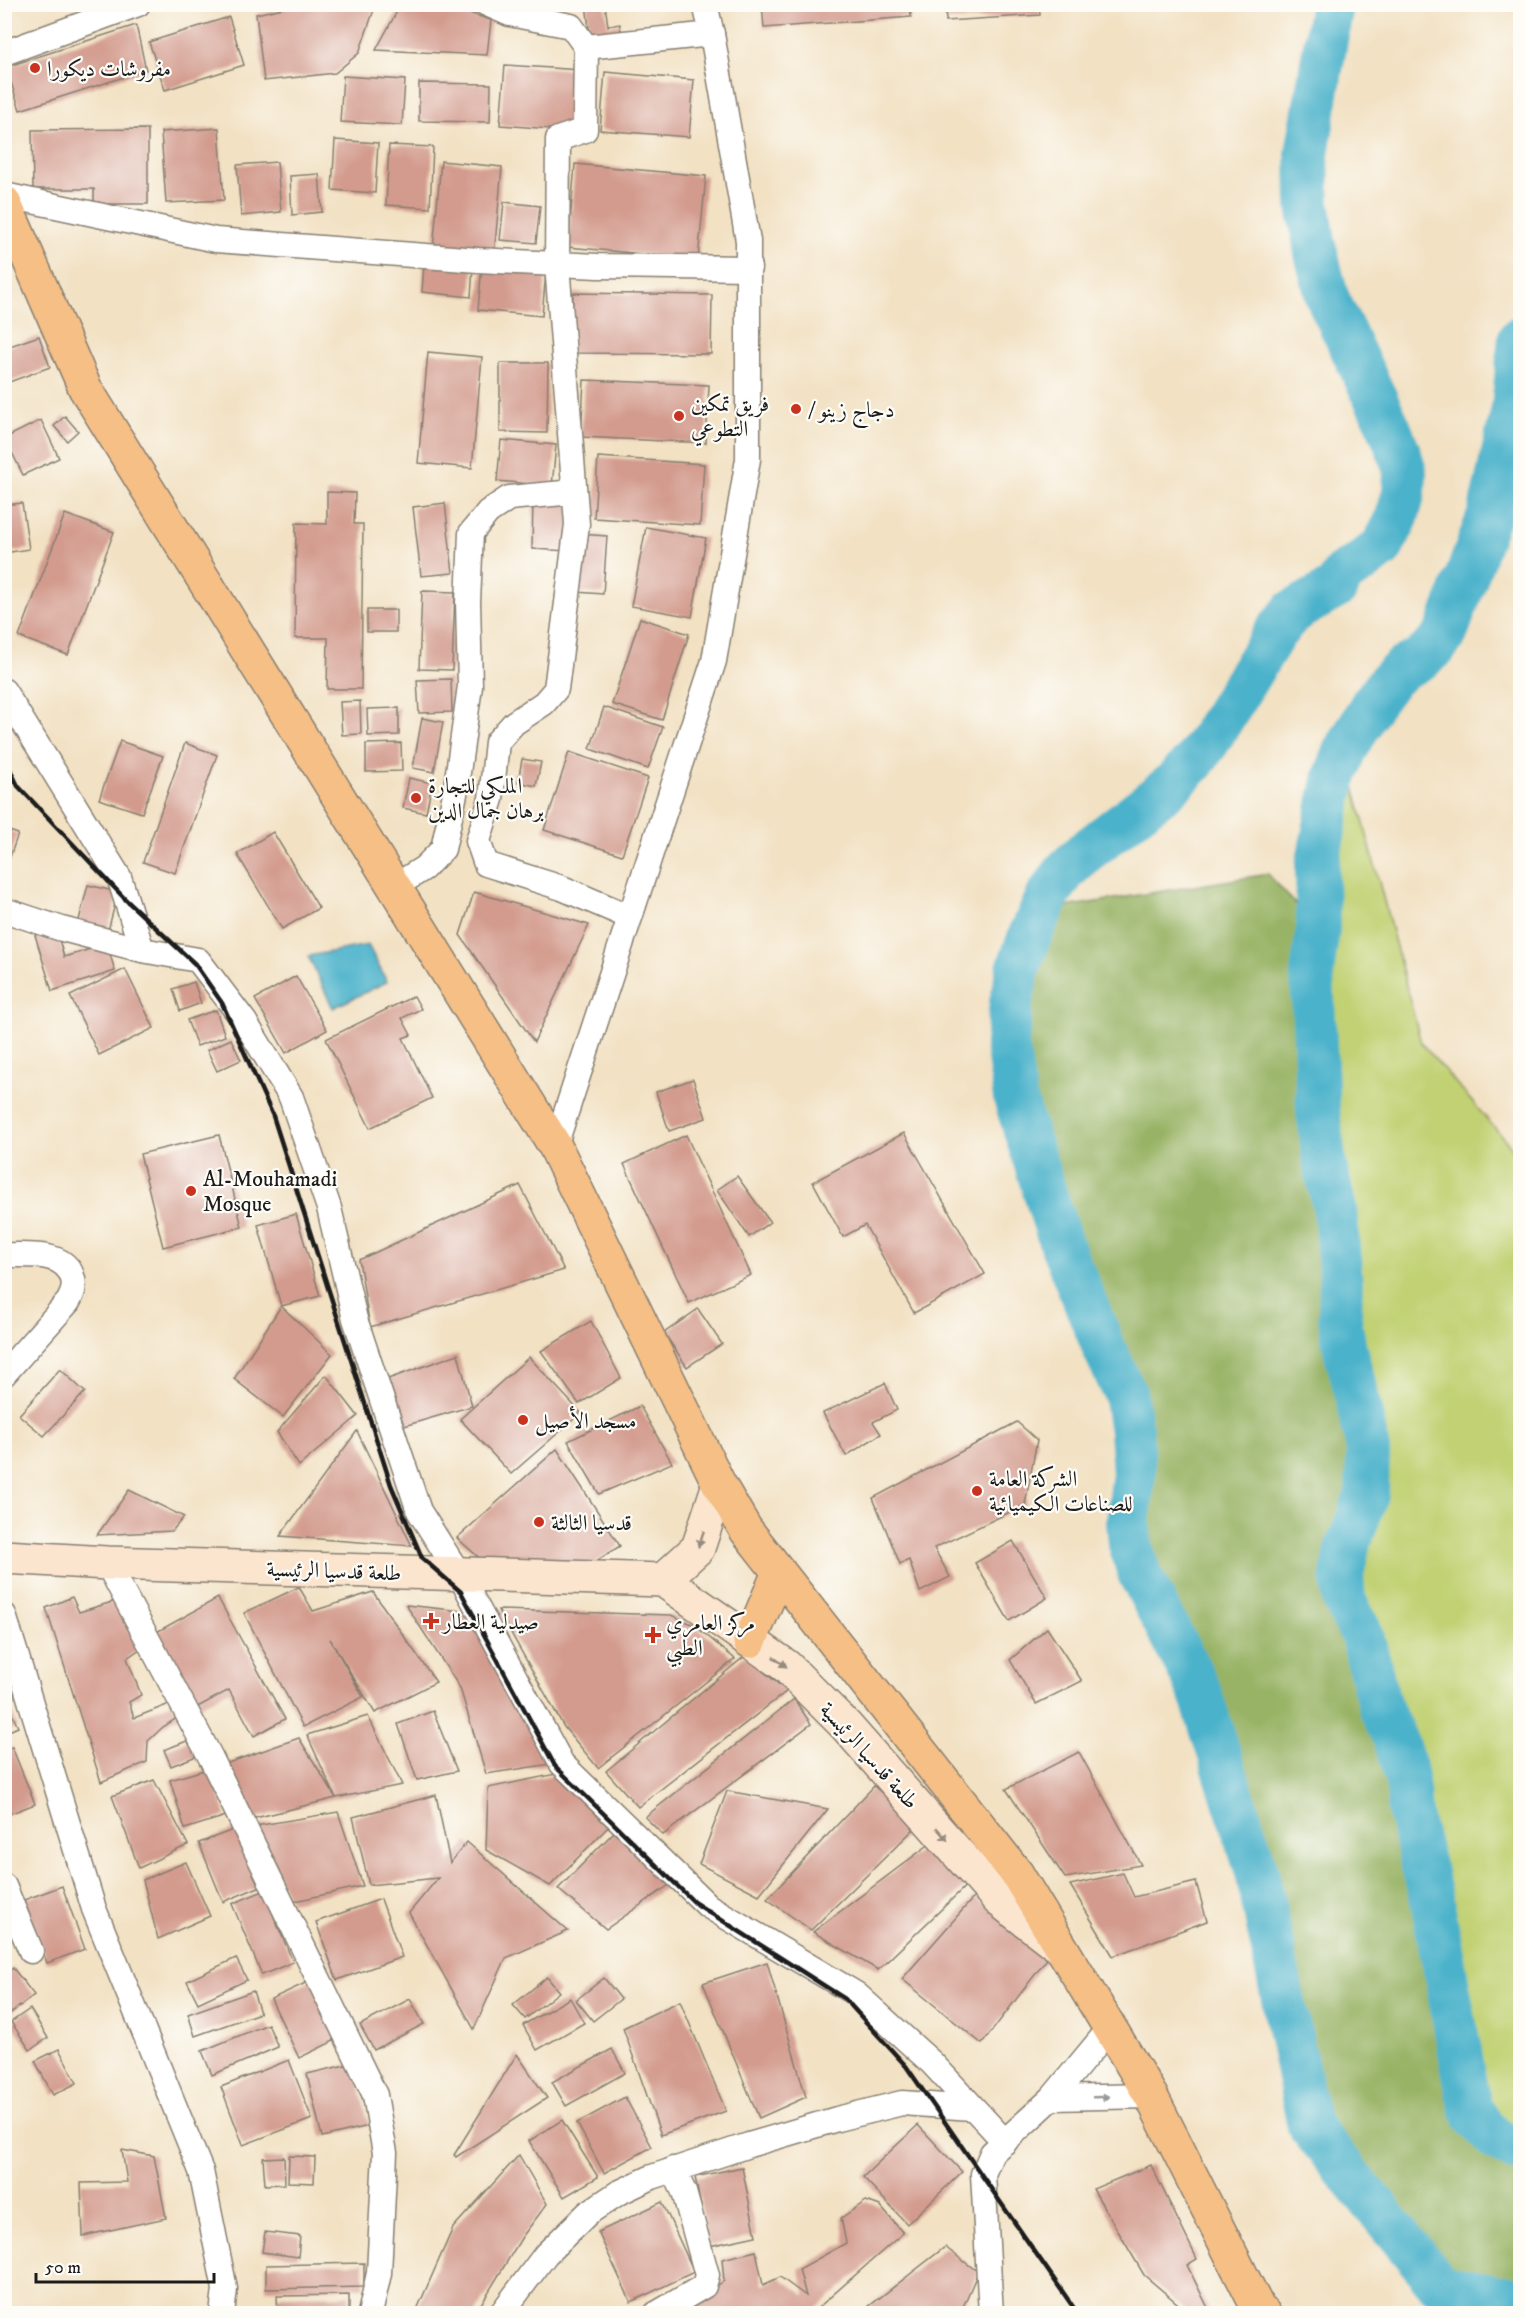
<svg xmlns="http://www.w3.org/2000/svg" width="1525" height="2318" viewBox="0 0 1525 2318" font-family="'IM FELL DW Pica',Amiri,serif">
  <style>
    .green { fill: #c1d173; stroke: #6e7648; stroke-width: 1.5 }
    .forest { fill: #98b365; stroke: #5a6840; stroke-width: 1.5 }
    .water { fill: #4cb2cb; stroke: #346774; stroke-width: 1.5 }
    .lines { fill: none; stroke-linecap: round; stroke-linejoin: round }
    .river { stroke: #4cb2cb; stroke-width: 44 }
    .building { fill: #d39b8e }
    .minor-casing { stroke: #877e70; stroke-width: 27 }
    .secondary-casing { stroke: #877e70; stroke-width: 36 }
    .primary-casing { stroke: #877e70; stroke-width: 36 }
    .minor { stroke: #fff; stroke-width: 24 }
    .secondary { stroke: #fbe5cf; stroke-width: 33 }
    .primary { stroke: #f5bf86; stroke-width: 33 }
    .rail { stroke: #1c1c1c; stroke-width: 4.5 }
    .oneway { fill: #978b7e }
    .oneway2 { fill: #999 }
    .poi-dot { fill: #c8321e; stroke: #fdfcf7; stroke-width: 2 }
    .labels { text-anchor: middle; stroke-width: 4.5; stroke-linejoin: round; paint-order: stroke }
    .poi-label { font-size: 22px; fill: #1c1c1c; stroke: #fdfcf7; text-anchor: start }
    .street-label { font-size: 22px; fill: #1c1c1c; stroke: #fdfcf7 }
  </style>
  <rect width="100%" height="100%" fill="#fdfcf7"/>
  <filter id="ink" filterUnits="userSpaceOnUse"><feTurbulence type="fractalNoise" baseFrequency=".0167" numOctaves="2"/><feDisplacementMap in="SourceGraphic" scale="12" xChannelSelector="R" yChannelSelector="G"/><feConvolveMatrix kernelMatrix="1 2 1 2 8 2 1 2 1" color-interpolation-filters="sRGB"/></filter>
  <filter id="wash" filterUnits="userSpaceOnUse"><feTurbulence type="fractalNoise" baseFrequency=".008" numOctaves="4" result="noise"/><feDisplacementMap in="SourceGraphic" scale="24" xChannelSelector="R" yChannelSelector="G"/><feGaussianBlur stdDeviation="1.35" result="paint"/><feColorMatrix in="noise" values="0 0 0 0 0 0 0 0 0 0 0 0 0 0 0 0 0 1.4 0 .05"/><feComposite in="paint" operator="in"/></filter>
  <g filter="url(#wash)">
    <rect width="100%" height="100%" fill="#f2e1c3"/>
    <!-- green -->
    <path class="green" d="M1345,751l76,292 99,114v992l-23,-8 -27,-35 -67,-343 -8,-24 -15,-32 -12,-53 -26,-79 25,-81 -32,-284 -17,-300z"/>
    <!-- forest -->
    <path class="forest" d="M1268,874l50,55 -1,128 18,153 10,139 24,128 -27,98 23,70 67,255 38,206 46,44h4v151l-80,-16 -131,-159 -58,-273 -53,-166 -68,-143 4,-71 -9,-80 -70,-169 -40,-126 -4,-96 30,-91z"/>
    <!-- water -->
    <path class="water" d="M368,945l19,37 -54,26 -25,-52z"/>
    <g class="lines">
      <!-- river -->
      <g class="river">
        <path d="M1332,4l-25,149 1,51 8,49 11,44 63,132 10,26 5,17 -1,20 -7,25 -15,30 -22,17 -17,10 -6,13 -45,25 -17,21 -67,109 -15,21 -24,24 -85,66 -19,18 -17,25 -18,39 -12,34 -7,33 -4,42 8,54 45,143 44,107 21,45 6,38 3,42 -6,49 2,22 9,29 59,114 59,185 52,254 131,159 80,16"/>
        <path d="M1520,338l-7,71 -24,106 -43,118 -9,12 -15,13 -19,10 -14,13 -17,23 -27,47 -11,29 -17,86 1,63 -6,45 6,137 7,55 10,44 6,72 -1,37 5,30 12,46 11,55 -1,44 -19,52 -6,29 2,25 18,35 18,72 15,32 8,24 5,25 2,28 22,84 38,206c12,22 26,38 50,45"/>
      </g>
    </g>
    <g id="blocks">
      <!-- building -->
      <g class="building">
        <path d="M301,4h75l-17,49 -24,20 -71,8 -8,-67z"/>
        <path d="M401,4h40l50,16 -4,35 -111,-5z"/>
        <path d="M586,4h19l3,22 12,-2 2,17 -31,3z"/>
        <path d="M762,4h148l1,13 -147,11z"/>
        <path d="M945,4h94l1,11 -94,6z"/>
        <path d="M229,17l15,48 -79,25 -16,-48z"/>
        <path d="M136,25l10,45 -126,40 -14,-43z"/>
        <path d="M505,65l76,5 -5,61 -76,-6z"/>
        <path d="M605,72l89,8 -5,57 -89,-7z"/>
        <path d="M343,76l62,4 -3,45 -62,-3z"/>
        <path d="M419,83l72,1 -1,38 -71,-1z"/>
        <path d="M219,128l5,72 -58,3 -5,-71z"/>
        <path d="M148,129v75h-54v-15h-61l-1,-59z"/>
        <path d="M335,140l43,3 -3,50 -43,-3z"/>
        <path d="M389,145l44,2 -3,61 -44,-3z"/>
        <path d="M441,161l61,6 -8,89 -61,-6z"/>
        <path d="M277,162l4,50 -40,4 -4,-51z"/>
        <path d="M575,164l131,12 -8,83 -130,-12z"/>
        <path d="M319,174l3,38 -30,3 -2,-39z"/>
        <path d="M504,202l36,4 -4,37 -36,-3z"/>
        <path d="M424,264l49,4 -2,29 -49,-5z"/>
        <path d="M482,266l64,6 -4,44 -64,-6z"/>
        <path d="M573,293l139,2 -1,59 -139,-1z"/>
        <path d="M39,336l11,31 -46,17v-36z"/>
        <path d="M428,352l54,5 -10,111 -54,-5z"/>
        <path d="M500,363h48l-1,70 -47,-1z"/>
        <path d="M584,380l125,5 -3,58 -125,-6z"/>
        <path d="M65,416l13,15 -11,10 -13,-15z"/>
        <path d="M41,420l18,38 -36,17 -18,-37z"/>
        <path d="M501,440l55,5 -4,41 -55,-5z"/>
        <path d="M598,457l106,7 -4,61 -106,-7z"/>
        <path d="M327,492l28,1 -1,31h9l-2,165h-34l1,-51h-33l1,-115 31,1z"/>
        <path d="M533,500l37,1 -1,50 -37,-2z"/>
        <path d="M22,503l7,46 -25,4v-48z"/>
        <path d="M445,503l8,70 -32,3 -8,-69z"/>
        <path d="M65,514l49,18 -46,123 -49,-18z"/>
        <path d="M646,527l60,11 -14,79 -61,-11z"/>
        <path d="M580,534l27,2 -4,58 -27,-2z"/>
        <path d="M422,591l33,1 -3,78 -33,-1z"/>
        <rect x="367" y="610" width="29" height="22"/>
        <path d="M640,618l49,16 -27,86 -50,-16z"/>
        <path d="M451,679l1,33 -33,1 -2,-33z"/>
        <path d="M360,701l1,33 -19,1 -2,-33z"/>
        <path d="M604,707l59,20 -15,42 -58,-20z"/>
        <path d="M399,708v27l-31,1 -1,-27z"/>
        <path d="M422,718l21,4 -9,50 -21,-4z"/>
        <path d="M120,741l43,15 -21,57 -43,-14z"/>
        <path d="M185,743l32,12 -42,118 -32,-11z"/>
        <path d="M401,743l1,28 -36,1v-28z"/>
        <path d="M569,752l79,26 -26,77 -78,-25z"/>
        <path d="M522,759l19,3 -5,24 -18,-4z"/>
        <path d="M409,778l23,5 -6,30 -23,-5z"/>
        <path d="M4,829l14,5 -13,37h-1z"/>
        <path d="M273,832l46,76 -37,21 -45,-75z"/>
        <path d="M88,885l30,7 -10,39 -30,-7z"/>
        <path d="M474,892l115,33 -55,117 -74,-107z"/>
        <path d="M56,929l8,28 43,-13 8,27 -63,20 -17,-56z"/>
        <path d="M125,969l29,59 -55,27 -29,-59z"/>
        <path d="M296,976l31,54 -41,23 -31,-54z"/>
        <path d="M194,982l7,21 -21,8 -7,-22z"/>
        <path d="M414,996l7,13 -19,9 9,17 -8,3 29,60 -62,30 -44,-89z"/>
        <path d="M216,1010l9,26 -28,10 -10,-26z"/>
        <path d="M231,1039l10,21 -24,11 -10,-21z"/>
        <path d="M693,1079l13,39 -37,13 -13,-39z"/>
        <path d="M904,1133l81,141 -71,39 -49,-88 -22,12 -30,-55z"/>
        <path d="M219,1135l23,92 -79,20 -23,-93z"/>
        <path d="M686,1135l65,140 -62,28 -65,-139z"/>
        <path d="M737,1176l33,46 -21,15 -32,-47z"/>
        <path d="M520,1185l44,85 -194,57 -11,-67z"/>
        <path d="M296,1214l24,82 -39,10 -23,-81z"/>
        <path d="M281,1306l51,48 -49,63 -49,-38z"/>
        <path d="M698,1309l24,35 -35,23 -23,-34z"/>
        <path d="M591,1321l30,57 -42,26 -38,-53z"/>
        <path d="M458,1354l14,52 -68,20 -16,-47z"/>
        <path d="M529,1357l52,56 -70,61 -51,-55z"/>
        <path d="M60,1369l25,23 -41,44 -25,-21z"/>
        <path d="M326,1375l32,41 -59,50 -22,-34z"/>
        <path d="M885,1383l12,27 -24,12 8,12 -35,22 -23,-43z"/>
        <path d="M640,1406l32,57 -73,31 -31,-53z"/>
        <path d="M1017,1422l20,18 -12,65 -91,43 16,29 -30,15 -11,-32 -9,4 -27,-66z"/>
        <path d="M357,1431l55,115 -132,-10z"/>
        <path d="M557,1449l63,97 -36,23 -99,-6 -28,-25z"/>
        <path d="M129,1490l55,27 -12,14 -75,4z"/>
        <path d="M1013,1541l34,57 -38,23 -34,-58z"/>
        <path d="M299,1587l14,24 60,-19 63,90 -61,31 -45,-74 33,58 -60,30 -59,-114z"/>
        <path d="M72,1597l7,15 40,-12 24,47 -16,11 14,37 -12,7 5,16 38,-15 8,13 -17,11 -15,14 -1,21 -46,20 -55,-174z"/>
        <path d="M218,1598l67,121 -31,17 -25,-46 -35,19 -43,-74z"/>
        <path d="M406,1605l64,7 81,152 -65,10 -26,-86z"/>
        <path d="M498,1610l173,5 23,10 41,34 -137,109 -34,-41z"/>
        <path d="M1047,1628l35,53 -46,23 -26,-44z"/>
        <path d="M745,1656l42,35 -149,116 -32,-36z"/>
        <path d="M4,1697l14,30 -14,6z"/>
        <path d="M794,1699l17,25 -148,111 -18,-18z"/>
        <path d="M433,1711l24,60 -40,9 -19,-56z"/>
        <path d="M368,1716l34,69 -66,13 -85,21 -26,-55 74,-26 37,60 -29,-63z"/>
        <path d="M192,1739l7,16 -28,11 -7,-16z"/>
        <path d="M12,1747l23,57 -31,12v-66z"/>
        <path d="M1079,1752l62,113 -76,13 -59,-89z"/>
        <path d="M211,1768l15,48 -41,13 -15,-49z"/>
        <path d="M556,1774l54,51 -60,61 -64,-36 2,-62z"/>
        <path d="M154,1780l34,65 -49,23 -27,-72z"/>
        <path d="M874,1786l44,39 -107,105 -44,-31z"/>
        <path d="M727,1791l101,18 -69,86 -60,-31z"/>
        <path d="M436,1795l14,68 17,-21 101,89 -62,27 -32,71 -65,-116 29,-35 -69,7 -16,-68z"/>
        <path d="M338,1812l25,74 -72,16 -36,-76z"/>
        <path d="M238,1828l23,58 -38,16 -24,-59z"/>
        <path d="M614,1832l58,51 -66,46 -48,-40z"/>
        <path d="M939,1837l36,40 -97,93 -65,-38z"/>
        <path d="M186,1862l24,54 -52,23 -15,-59z"/>
        <path d="M1123,1873l11,24 62,-15 11,39 -94,35 -43,-71z"/>
        <path d="M62,1886l23,63 -38,14 -23,-63z"/>
        <path d="M263,1891l30,71 -31,13 -30,-71z"/>
        <path d="M974,1897l79,54 -71,93 -80,-65z"/>
        <path d="M381,1899l21,58 -65,23 -21,-58z"/>
        <path d="M236,1958l11,22 -49,23 -11,-22z"/>
        <path d="M767,1962l39,135 -47,21 -56,-135z"/>
        <path d="M13,1968l21,27 -23,18 -7,-8v-14l4,-2 -3,-4v-11z"/>
        <path d="M547,1977l12,15 -34,27 -12,-14z"/>
        <path d="M604,1978l17,21 -28,22 -17,-21z"/>
        <path d="M312,1980l28,58 -41,20 -28,-59z"/>
        <path d="M253,1991l7,22 -65,23 -7,-22z"/>
        <path d="M570,1998l14,25 -47,27 -14,-25z"/>
        <path d="M410,1999l14,25 -50,26 -14,-25z"/>
        <path d="M680,2001l46,110 -65,24 -38,-107z"/>
        <path d="M30,2009l18,29 -18,12 -19,-28z"/>
        <path d="M268,2024l10,23 -66,28 -10,-24z"/>
        <path d="M59,2049l18,34 -24,12 -18,-34z"/>
        <path d="M612,2049l13,24 -59,33 -14,-24z"/>
        <path d="M517,2054l30,44 -91,59 -2,-2z"/>
        <path d="M289,2060l23,59 -69,26 -22,-58z"/>
        <path d="M354,2063l15,63 -47,11 -15,-63z"/>
        <path d="M625,2097l27,50 -48,26 -27,-50z"/>
        <path d="M562,2120l36,57 -34,20 -35,-56z"/>
        <path d="M918,2125l44,47 -55,52 -44,-47z"/>
        <path d="M122,2150l32,6 12,62 -83,18 -2,-53 46,-1z"/>
        <path d="M519,2155l28,49 -25,33 -47,77h-60l38,-86z"/>
        <path d="M289,2156l26,1 -1,26 -26,-1z"/>
        <path d="M284,2157l1,27 -20,1 -2,-27z"/>
        <path d="M1151,2165l46,94 -10,6 24,49h-21l-46,-39 -51,-86z"/>
        <path d="M742,2167l14,69 -47,10 -14,-69z"/>
        <path d="M866,2201l14,5 23,27 -92,81h-136l49,-33 -2,-22 34,-8 7,34 17,-8 26,19 -7,-27 47,-26 -5,-25z"/>
        <path d="M662,2202l32,70 -63,30 -33,-70z"/>
        <path d="M265,2232l35,4 -2,21 -36,-5z"/>
        <path d="M945,2247l33,25 -18,42h-101z"/>
        <path d="M364,2263v24l-98,2v-24z"/>
        <path d="M349,2295v19h-71l-1,-18z"/>
      </g>
    </g>
  </g>
  <g filter="url(#ink)">
    <use href="#blocks" fill-opacity="0" stroke="#877e70" stroke-width="1.5"/>
    <g class="lines">
      <!-- minor casing -->
      <g class="minor-casing">
        <g id="minor">
          <path d="M487,4l23,10 61,12 15,21 126,-13"/>
          <path d="M586,47l-1,83 -27,9 -1,125 20,260 -21,165 -12,14 -30,20 -17,19 -6,57 -13,42 8,23 76,24 68,29"/>
          <path d="M4,53l134,-49"/>
          <path d="M4,195l212,45 262,20 120,6 151,2"/>
          <path d="M4,691l115,186 23,73 56,10 47,62 46,75 38,111 26,111 64,192 40,63 103,190 146,142 148,88 76,69 73,79"/>
          <path d="M394,887l30,-19 19,-19 12,-55 15,-108 -2,-84 3,-69 17,-21 21,-14 65,-6"/>
          <path d="M4,910l58,19 80,21"/>
          <path d="M555,1146l159,-485 34,-202v-218l-36,-207 -7,-30"/>
          <path d="M4,1255c23,1 62,-5 69,24 2,8 0,15 -5,23l-64,72"/>
          <path d="M107,1563l104,195 164,337 10,58 -6,120 -9,41"/>
          <path d="M4,1615l90,294 107,262 24,118 -3,25"/>
          <path d="M4,1886l27,65"/>
          <path d="M1052,2098l99,-2"/>
          <path d="M501,2314l45,-60 42,-41 30,-20 34,-16 97,-32 88,-26 65,-16 70,5"/>
          <path d="M656,2314l48,-28 3,-11 -23,-83 -11,-23"/>
          <path d="M991,2314l-8,-140 9,-21 60,-55 58,-70"/>
        </g>
      </g>
      <!-- secondary casing -->
      <g class="secondary-casing">
        <g id="secondary">
          <path d="M4,1557l103,6 556,17 123,86 60,60 153,174 62,48"/>
          <path d="M663,1580l35,-32 21,-64"/>
        </g>
      </g>
      <!-- primary casing -->
      <g class="primary-casing">
        <g id="primary">
          <path d="M4,202l81,186 470,758 164,338 27,46 271,344 134,222 108,214 5,4"/>
          <path d="M750,1641l29,-69"/>
        </g>
      </g>
      <!-- minor -->
      <use href="#minor" class="minor"/>
      <!-- secondary -->
      <use href="#secondary" class="secondary"/>
      <!-- primary -->
      <use href="#primary" class="primary"/>
      <!-- rail -->
      <path class="rail" d="M4,757l14,29 108,114 69,64 27,39 51,113 118,369 31,73 39,34 94,174 140,137 150,96 61,67 172,248"/>
    </g>
    <!-- one-way arrows -->
    <defs><path id="oneway-solid" d="M-6-.8H1V-3.2L6.5 0L1 3.2V.8H-6Z" transform="scale(1.5)"/></defs>
    <g class="oneway">
      <use href="#oneway-solid" transform="translate(701 1539) rotate(109)"/>
      <use href="#oneway-solid" transform="translate(780 1662) rotate(36)"/>
      <use href="#oneway-solid" transform="translate(942 1834) rotate(49)"/>
    </g>
    <use class="oneway2" href="#oneway-solid" transform="translate(1101 2097) rotate(-2)"/>
  </g>
  <!-- markers -->
  <g class="poi-dot">
    <circle cx="35" cy="68" r="6"/>
    <circle cx="796" cy="409" r="6"/>
    <circle cx="679" cy="416" r="6"/>
    <circle cx="416" cy="798" r="6"/>
    <circle cx="191" cy="1191" r="6"/>
    <circle cx="523" cy="1420" r="6"/>
    <circle cx="977" cy="1491" r="6"/>
    <circle cx="539" cy="1522" r="6"/>
    <path d="M428 1612h6v6h6v6h-6v6h-6v-6h-6v-6h6z"/>
    <path d="M650 1626h6v6h6v6h-6v6h-6v-6h-6v-6h6z"/>
  </g>
  <g class="labels">
    <!-- poi labels -->
    <g class="poi-label">
      <text x="47" y="76">مفروشات ديكورا</text>
      <text x="691" y="411">فريق تمكين<tspan x="691" dy="25">التطوعي</tspan></text>
      <text x="808" y="417">/ دجاج زينو</text>
      <text x="428" y="793">الملكي للتجارة<tspan x="428" dy="25">برهان جمال الدين</tspan></text>
      <text x="203" y="1186">Al-Mouhamadi<tspan x="203" dy="25">Mosque</tspan></text>
      <text x="535" y="1428">مسجد الأصيل</text>
      <text x="989" y="1486">الشركة العامة<tspan x="989" dy="25">للصناعات الكيميائية</tspan></text>
      <text x="551" y="1530">قدسيا الثالثة</text>
      <text x="443" y="1629">صيدلية العطار</text>
      <text x="666" y="1630">مركز العامري<tspan x="666" dy="25">الطبي</tspan></text>
    </g>
    <!-- street labels -->
    <g class="street-label">
      <text transform="translate(334 1570) rotate(2)" y="8">طلعة قدسيا الرئيسية</text>
      <text transform="translate(870 1755) rotate(48)" y="8">طلعة قدسيا الرئيسية</text>
    </g>
  </g>
  <!-- margin -->
  <rect width="1525" height="2318" fill="none" stroke="#fdfcf7" stroke-width="24"/>
  <!-- scale -->
  <path d="M36 2273v9h178v-9" fill="none" stroke="#1c1c1c" stroke-width="3"/>
  <text x="45" y="2273" font-size="18" fill="#1c1c1c" stroke="#fdfcf7" stroke-width="4.5" paint-order="stroke">50 m</text>
</svg>
